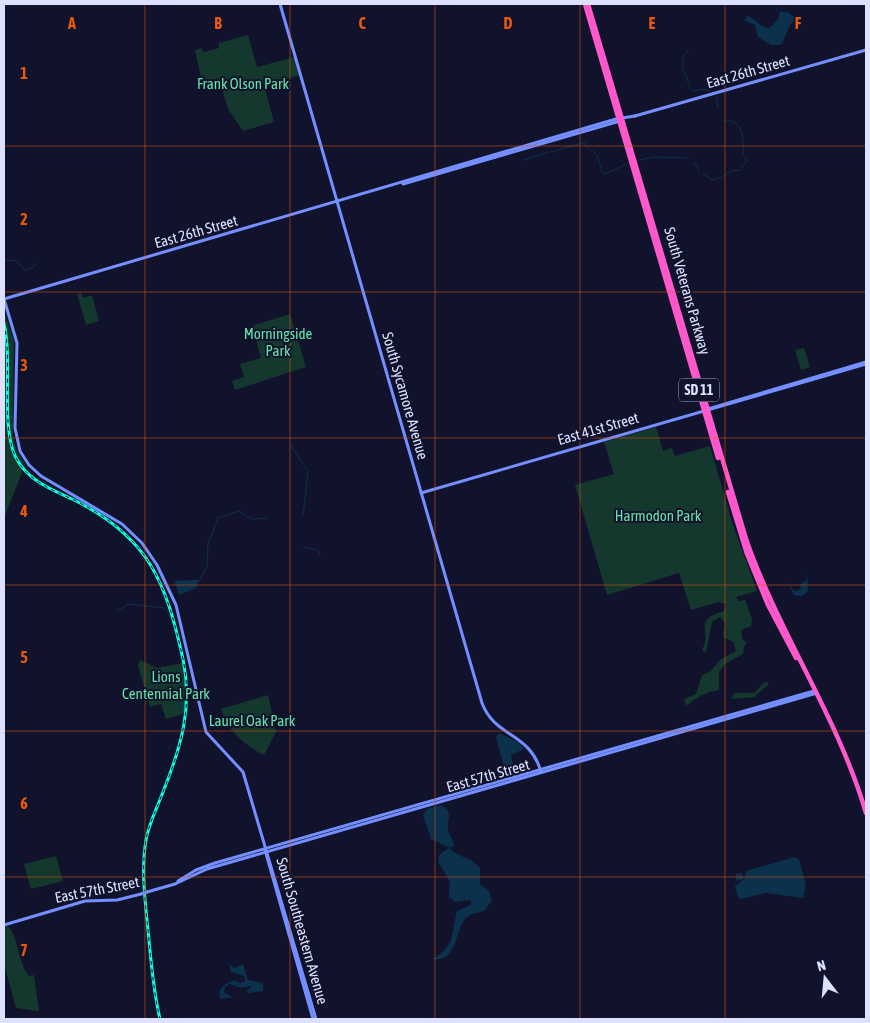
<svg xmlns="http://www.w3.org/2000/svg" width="870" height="1023" viewBox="0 0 870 1023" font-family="'Asap Condensed',sans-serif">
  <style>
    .green { fill: #14372e }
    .water { fill: #0b314c }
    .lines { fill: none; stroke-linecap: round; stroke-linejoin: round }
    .stream { stroke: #0b314c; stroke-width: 1 }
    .secondary { stroke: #748fff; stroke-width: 3 }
    .highway { stroke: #ff58cd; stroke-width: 4.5 }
    .rail-casing { stroke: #09ffe1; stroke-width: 3 }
    .rail { stroke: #11132c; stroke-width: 1; stroke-dasharray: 4; stroke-linecap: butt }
    .secondary-bridge { stroke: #748fff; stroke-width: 3 }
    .grid { fill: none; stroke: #e8590c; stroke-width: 1; stroke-opacity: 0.55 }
    .labels { text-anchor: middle; stroke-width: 4; stroke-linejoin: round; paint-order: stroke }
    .shield { fill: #11132c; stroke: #a0a2c0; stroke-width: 1 }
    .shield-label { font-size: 14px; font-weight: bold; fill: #dde0ff }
    .street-label { font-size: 15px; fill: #dde0ff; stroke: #11132c }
    .park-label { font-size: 15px; fill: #66e2a8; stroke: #11132c }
    .grid-label { font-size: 16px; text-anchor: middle; font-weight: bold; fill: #e8590c; stroke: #11132c; stroke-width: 4; stroke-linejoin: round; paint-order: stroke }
  </style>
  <rect width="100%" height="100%" fill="#11132c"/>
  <!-- green -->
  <g class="green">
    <path d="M248,35l9,32 38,-10 6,18 -37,10 10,37 -31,9 -15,-22 -9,-31 -17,4 -7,-32 7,-2 1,4 16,-4v-5z"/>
    <path d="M81,293l2,5 9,-3 7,26 -13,4 -9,-31z"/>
    <path d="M4,311l10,30 -1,96 4,14 8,14 -21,53z"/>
    <path d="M290,314l16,53 -71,23 -3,-9 12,-4 -4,-13 21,-6 -9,-32z"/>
    <path d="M804,348l6,19 -9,3 -6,-20z"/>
    <path d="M656,427l7,24 9,-3 3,8 35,-10 23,79 24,66 -21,6 3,4 6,-1 7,19 -1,7 -10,4 1,9 5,4 -3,4 -1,7 -18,10 -6,8v18c-11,1 -24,8 -33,16l-2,-7 12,-5 6,-19 9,-4 9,-11 16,-9 -3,-9 -10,-5 2,-14 -5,-6 -8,5 -6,31 -4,-3c11,-20 -11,-29 22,-39l2,-7 -8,-2 -27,8 -12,-37 -72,22 -32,-110 39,-11 -10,-32z"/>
    <path d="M140,660l17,8 25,-5 3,23 1,27 -20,6 -5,-15 -11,3 -12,-41z"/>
    <path d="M765,682l4,1 -1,2 -14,12 -22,2 2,-6h20z"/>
    <path d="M268,695l8,37 -12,23c-20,-10 -37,-25 -43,-46z"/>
    <path d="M56,856l7,25 -32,8 -7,-25z"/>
    <path d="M8,926c12,15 9,35 21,50l5,-1 5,36 -23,-3 -12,-44v-37z"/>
  </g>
  <!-- water -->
  <g class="water">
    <path d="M780,11l9,2 7,6 -6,6 -7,17 -3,3h-9l-13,-8 -3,-12 -11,-5 3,-4c9,2 11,11 22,12l9,-8z"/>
    <path d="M807,572l1,19 -6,5 -8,-1 -6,-12 6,8 7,-2 -1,-4 6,-5z"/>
    <path d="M192,580h7l-3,8 -17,7 -5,-14z"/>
    <path d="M499,733l20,10 5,6 -13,6 4,19 -9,1 -10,-38z"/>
    <path d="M441,805c13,7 6,15 7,25 1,5 5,10 6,15l-4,3 3,4 19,9 8,7v16l9,7 3,11c-4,1 -4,5 -7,8 -8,4 -14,2 -21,10 -9,13 -7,43 -32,39 24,-13 19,-25 25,-48l15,-7 -2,-4 -15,2 -6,-5c-1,-6 2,-11 0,-16 -3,-12 -23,-23 1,-33l-19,-9 -8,-24 4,-6z"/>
    <path d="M795,857l4,3 7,25 -3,13 -37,-5 -25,6 -3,-2 -3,-11 9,-7 -8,2v-7l6,-1 2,6 2,-8z"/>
    <path d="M229,964l5,4 9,-4 5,16 15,3v8l-15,2 -2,-3 5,-2v-2l-10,2 -12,-4 -4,3 -1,6 9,4 -13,2c-4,-12 6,-15 15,-19l6,3 4,-2 -1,-5 -13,-4z"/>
  </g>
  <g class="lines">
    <!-- stream -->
    <g class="stream">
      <path d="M688,50l-4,5 -2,14 4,6 4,13 4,3 11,-2 4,2"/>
      <path d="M716,97l2,10"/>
      <path d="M551,152l35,-10v4l10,8"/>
      <path d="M597,155l5,17 3,2 22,-10"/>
      <path d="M524,160l25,-8"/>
      <path d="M639,160l16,-3 33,1"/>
      <path d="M694,163l5,7"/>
      <path d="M703,174l10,6 7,-2 11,-7 9,-1 7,-10 -4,-5c0,-10 2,-31 -13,-34 -3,0 -5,1 -7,-1"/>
      <path d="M4,261l11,-1 11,11 12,-8"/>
      <path d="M289,443l19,28 -5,45"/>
      <path d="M304,547l14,3 2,5"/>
      <path d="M199,581l8,-15 1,-22 10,-26 20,-7 14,8 15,-1"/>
      <path d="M117,611l12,-7 36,4 9,17 7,33"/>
      <path d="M178,669l-2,4 5,41"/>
      <path d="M179,743l4,-21"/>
    </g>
    <!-- secondary -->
    <g class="secondary">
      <path d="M280,4l202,699c13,35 48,29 59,69"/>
      <path d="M635,116l231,-66"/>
      <path d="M403,184l217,-63"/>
      <path d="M4,299l13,44 -2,85 5,23 9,14 12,11 81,48 20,19 15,22 19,40 30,127 37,40 73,247"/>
      <path d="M4,299l612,-180 19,-3"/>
      <path d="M708,409l158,-47"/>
      <path d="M421,493l445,-129"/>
      <path d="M265,850l48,169"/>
      <path d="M178,881l18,-11 19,-7 599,-172"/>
      <path d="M147,892l28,-8 32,-15 610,-176"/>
      <path d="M4,925l81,-24 32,-1 24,-6"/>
    </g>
    <!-- highway -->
    <g class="highway">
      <path d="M585,4l133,454"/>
      <path d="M588,4l158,535c33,95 92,178 120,274"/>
      <path d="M728,492l19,62 21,51 28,53"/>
    </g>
    <!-- rail casing -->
    <g class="rail-casing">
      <path id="rail" d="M4,323c9,39 -4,103 12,135 13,24 37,32 60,43 73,37 90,81 107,158 10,49 -2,88 -20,133 -6,16 -14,31 -17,48 -5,30 -1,60 2,90 3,30 5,60 12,89"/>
    </g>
    <!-- rail -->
    <use href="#rail" class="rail"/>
    <!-- secondary-bridge -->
    <path class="secondary-bridge" d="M141,894l6,-2"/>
  </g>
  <!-- grid -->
  <path class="grid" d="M145,4v1015M290,4v1015M435,4v1015M580,4v1015M725,4v1015M4,146h862M4,292h862M4,438h862M4,585h862M4,731h862M4,877h862"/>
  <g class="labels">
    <!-- shield labels -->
    <rect class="shield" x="679" y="378.5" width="40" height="23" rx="4"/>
    <g class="shield-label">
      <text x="699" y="395">SD 11</text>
    </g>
    <!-- street labels -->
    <g class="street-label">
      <text transform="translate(748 72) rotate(-16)" y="5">East 26th Street</text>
      <text transform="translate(196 232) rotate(-16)" y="5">East 26th Street</text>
      <text transform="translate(687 291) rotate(74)" y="5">South Veterans Parkway</text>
      <text transform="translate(405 396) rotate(74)" y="5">South Sycamore Avenue</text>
      <text transform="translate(598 429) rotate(-16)" y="5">East 41st Street</text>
      <text transform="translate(488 776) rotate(-16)" y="5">East 57th Street</text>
      <text transform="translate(97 890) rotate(-11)" y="5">East 57th Street</text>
      <text transform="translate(302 931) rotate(74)" y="5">South Southeastern Avenue</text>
    </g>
    <!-- park labels -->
    <g class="park-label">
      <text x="243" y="89">Frank Olson Park</text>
      <text x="278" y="339">Morningside<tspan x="278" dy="17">Park</tspan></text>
      <text x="658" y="521">Harmodon Park</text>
      <text x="166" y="682">Lions<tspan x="166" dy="17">Centennial Park</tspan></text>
      <text x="252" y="726">Laurel Oak Park</text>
    </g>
  </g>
  <g class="grid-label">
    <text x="72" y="29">A</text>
    <text x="218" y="29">B</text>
    <text x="362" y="29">C</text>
    <text x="508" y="29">D</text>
    <text x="652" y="29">E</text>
    <text x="798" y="29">F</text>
    <text x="24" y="79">1</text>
    <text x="24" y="225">2</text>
    <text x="24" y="371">3</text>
    <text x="24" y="517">4</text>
    <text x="24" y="663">5</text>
    <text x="24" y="809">6</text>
    <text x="24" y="956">7</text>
  </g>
  <!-- border -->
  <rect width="870" height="1023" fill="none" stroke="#dde0ff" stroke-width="10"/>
  <!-- north arrow -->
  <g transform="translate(825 978) rotate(344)" stroke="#11132c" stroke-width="4" paint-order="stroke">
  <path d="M0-4L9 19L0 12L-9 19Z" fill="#dde0ff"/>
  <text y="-8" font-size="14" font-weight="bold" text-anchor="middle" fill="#dde0ff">N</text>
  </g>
</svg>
